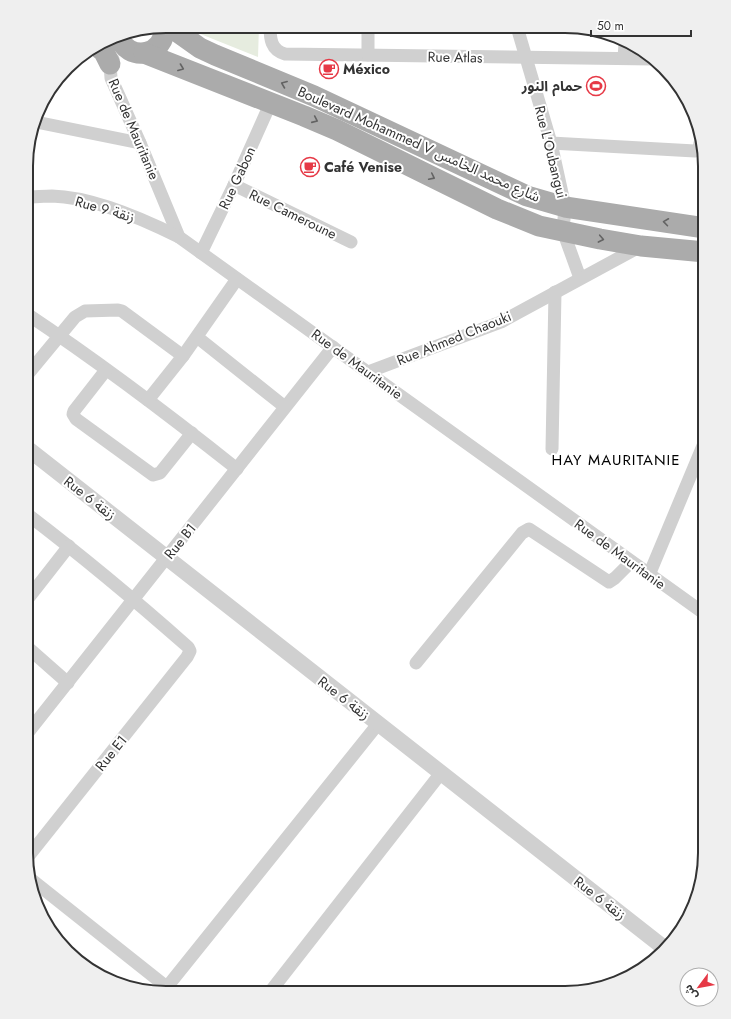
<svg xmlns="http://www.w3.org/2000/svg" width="731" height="1019" viewBox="0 0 731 1019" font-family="Jost,'Noto Sans Arabic',sans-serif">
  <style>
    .green { fill: #e6ecdf }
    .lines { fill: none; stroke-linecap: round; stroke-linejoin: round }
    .minor { stroke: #d0d0d0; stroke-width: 13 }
    .tertiary { stroke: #d0d0d0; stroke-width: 16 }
    .primary { stroke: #ababab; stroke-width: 21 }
    .oneway { stroke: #636363 }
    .labels { text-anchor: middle; stroke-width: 4; stroke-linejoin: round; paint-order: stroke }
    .street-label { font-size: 14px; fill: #333; stroke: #fff }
    .poi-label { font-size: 14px; font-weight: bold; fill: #333; stroke: #fff; text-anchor: start }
    .neighbourhood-label { font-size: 15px; letter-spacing: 1px; fill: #000; stroke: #fff }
    .rim { fill: none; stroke: #333; stroke-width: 2 }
  </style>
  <rect width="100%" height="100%" fill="#fff"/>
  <!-- green -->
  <path class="green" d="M186,26h73l-1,31 -65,-26z"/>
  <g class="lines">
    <!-- minor -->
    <g class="minor">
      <path d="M270,26c0,13 1,24 15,28l368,5"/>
      <path d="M368,27v28"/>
      <path d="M517,27l34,116 14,64 -2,24 17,47"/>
      <path d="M624,58l1,-14"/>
      <path d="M113,59l-3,5 1,14 29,65 39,94 526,377"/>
      <path d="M36,122l104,21"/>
      <path d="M551,143l144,8 4,-1 1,-7"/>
      <path d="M234,185l117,57"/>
      <path d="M27,197c8,0 17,-1 25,-1 40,1 91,23 127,41"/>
      <path d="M201,253l33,-68 37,-83"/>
      <path d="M27,314c72,48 142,101 210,155"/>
      <path d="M197,337l88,70"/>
      <path d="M106,370l-32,41 -1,3 3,5 77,56 7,-2 32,-40"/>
      <path d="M368,372l133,-50 140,-76"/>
      <path d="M27,375l48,-58 10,-6 33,-1 4,1 61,45"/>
      <path d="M148,400l35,-44 54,-77"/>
      <path d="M552,449l3,-157"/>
      <path d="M27,514c55,42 109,87 161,133l2,4 -3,6 -160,201"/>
      <path d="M649,575l56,-134"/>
      <path d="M26,601l43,-55"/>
      <path d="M26,646l42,37"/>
      <path d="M416,663l106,-130 7,-4 80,53 6,-4 16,-16"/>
      <path d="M26,735l307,-388"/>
      <path d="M32,880l141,112"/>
      <path d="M167,987l211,-263"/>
      <path d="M270,992l171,-219"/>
    </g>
    <!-- tertiary -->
    <path class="tertiary" d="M27,448l636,499"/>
    <!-- primary -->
    <g class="primary">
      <path d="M169,26l31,22 15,7 99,41 213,100 38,11 140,21"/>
      <path d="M118,35c9,29 49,21 46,-9"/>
      <path d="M98,47l6,5 6,12"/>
      <path d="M144,53l160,63 33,14 160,79 42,17 61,13 41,7 64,6"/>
    </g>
  </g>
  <!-- one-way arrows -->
  <defs><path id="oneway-chevron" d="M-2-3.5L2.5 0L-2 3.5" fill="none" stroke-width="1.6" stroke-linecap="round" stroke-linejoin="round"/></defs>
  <g class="oneway">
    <use href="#oneway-chevron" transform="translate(181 68) rotate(21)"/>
    <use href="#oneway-chevron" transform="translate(284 84) rotate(-158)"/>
    <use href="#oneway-chevron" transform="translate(315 120) rotate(24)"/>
    <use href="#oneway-chevron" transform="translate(432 177) rotate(26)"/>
    <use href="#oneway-chevron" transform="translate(666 222) rotate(-172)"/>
    <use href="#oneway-chevron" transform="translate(601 239) rotate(11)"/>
  </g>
  <!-- icons -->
  <defs>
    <g id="cafe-ring" transform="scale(1)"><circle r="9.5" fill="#fff" stroke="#e63946" stroke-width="1.5"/><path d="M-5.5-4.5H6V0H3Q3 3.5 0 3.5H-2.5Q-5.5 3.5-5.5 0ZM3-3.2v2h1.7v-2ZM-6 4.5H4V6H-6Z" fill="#e63946"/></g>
    <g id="stadium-ring" transform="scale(1)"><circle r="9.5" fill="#fff" stroke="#e63946" stroke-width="1.5"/><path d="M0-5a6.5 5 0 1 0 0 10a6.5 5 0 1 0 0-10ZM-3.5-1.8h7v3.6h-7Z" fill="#e63946"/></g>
  </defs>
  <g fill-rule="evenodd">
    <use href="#cafe-ring" x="329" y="69"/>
    <use href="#stadium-ring" x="596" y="86"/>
    <use href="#cafe-ring" x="310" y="167"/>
  </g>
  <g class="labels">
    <!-- street labels -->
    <g class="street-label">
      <text transform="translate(455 57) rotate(1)" y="5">Rue Atlas</text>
      <text transform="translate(134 129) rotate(67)" y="5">Rue de Mauritanie</text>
      <text transform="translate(419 144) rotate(24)" y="5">Boulevard Mohammed V شارع محمد الخامس</text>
      <text transform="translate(551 152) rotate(76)" y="5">Rue L'Oubangui</text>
      <text transform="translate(237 178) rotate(-65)" y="5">Rue Gabon</text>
      <text transform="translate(105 209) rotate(16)" y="5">Rue 9 زنقة</text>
      <text transform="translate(293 214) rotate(26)" y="5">Rue Cameroune</text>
      <text transform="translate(454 338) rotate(-22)" y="5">Rue Ahmed Chaouki</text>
      <text transform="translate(357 364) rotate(36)" y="5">Rue de Mauritanie</text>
      <text transform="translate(90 498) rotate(38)" y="5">Rue 6 زنقة</text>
      <text transform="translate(180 541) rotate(-51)" y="5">Rue B1</text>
      <text transform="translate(620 554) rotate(36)" y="5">Rue de Mauritanie</text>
      <text transform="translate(344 698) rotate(38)" y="5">Rue 6 زنقة</text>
      <text transform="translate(111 753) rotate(-51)" y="5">Rue E1</text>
      <text transform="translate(600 898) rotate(38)" y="5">Rue 6 زنقة</text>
    </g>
    <!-- poi labels -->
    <g class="poi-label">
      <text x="343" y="74">México</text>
      <text x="582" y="91" text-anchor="end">حمام النور</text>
      <text x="324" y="172">Café Venise</text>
    </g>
    <!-- neighbourhood labels -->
    <g class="neighbourhood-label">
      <text x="616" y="465">HAY MAURITANIE</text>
    </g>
  </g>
  <!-- crop -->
  <path d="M0 0H731V1019H0ZM166 33H565A133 133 0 0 1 698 166V853A133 133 0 0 1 565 986H166A133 133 0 0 1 33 853V166A133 133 0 0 1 166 33Z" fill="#efefef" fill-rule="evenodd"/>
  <path class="rim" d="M166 33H565A133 133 0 0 1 698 166V853A133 133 0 0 1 565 986H166A133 133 0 0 1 33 853V166A133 133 0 0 1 166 33Z"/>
  <!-- north arrow -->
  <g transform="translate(699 987) rotate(238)"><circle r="19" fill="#ffffff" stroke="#adadad"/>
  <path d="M0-3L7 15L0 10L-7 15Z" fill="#e63946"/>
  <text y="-6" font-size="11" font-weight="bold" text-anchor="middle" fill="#333333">ش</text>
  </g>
  <!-- scale -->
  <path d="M591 30v6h100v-6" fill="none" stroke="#333333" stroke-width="2"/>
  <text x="597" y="30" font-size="12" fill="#333333" stroke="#ffffff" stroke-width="3" paint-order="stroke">50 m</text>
</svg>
